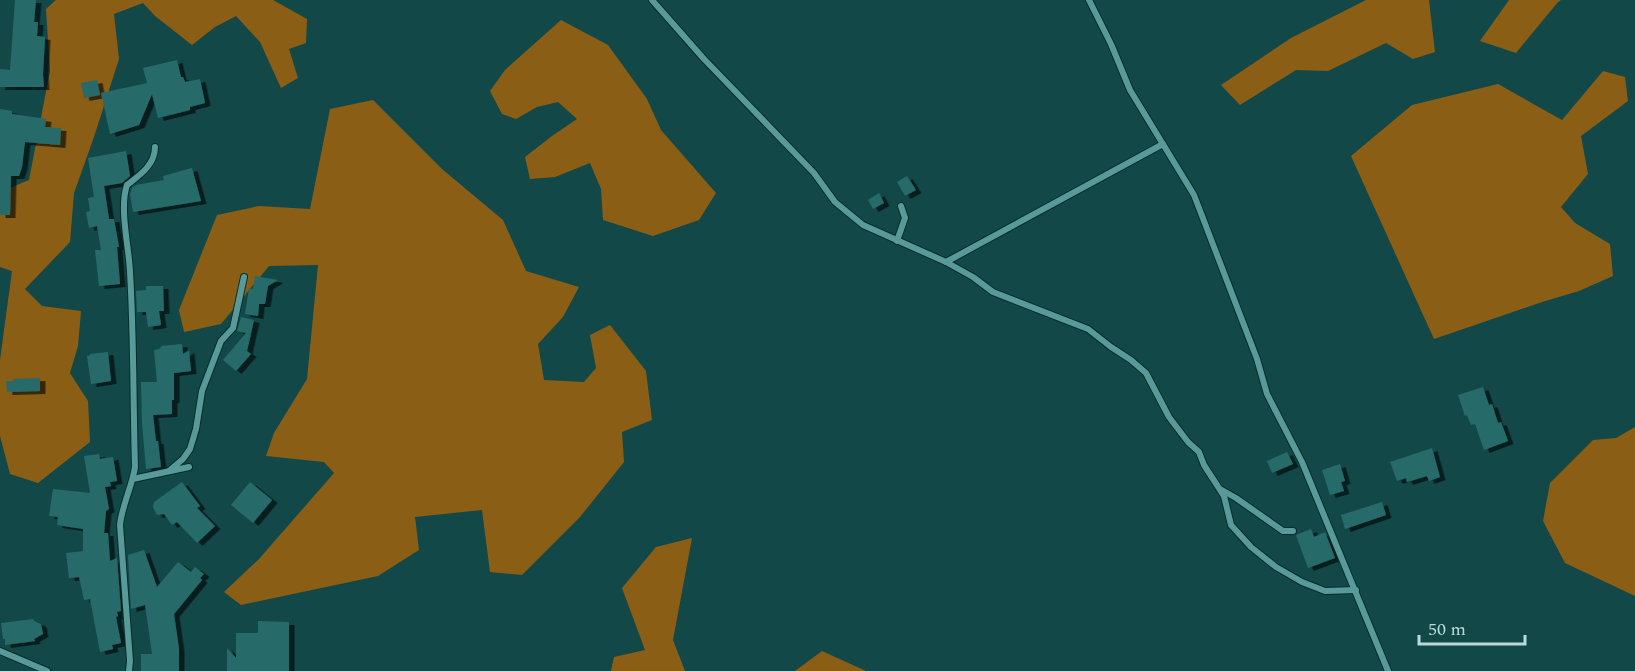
<svg xmlns="http://www.w3.org/2000/svg" width="1635" height="671" viewBox="0 0 1635 671" font-family="Spectral,serif">
  <style>
    .green { fill: #8b5e15 }
    .building { fill: #266b6b; filter: url(#shadow) }
    .lines { fill: none; stroke-linecap: round; stroke-linejoin: round }
    .minor-casing { stroke: #062c2c; stroke-width: 8 }
    .minor { stroke: #589a99; stroke-width: 6 }
  </style>
  <defs>
    <filter id="shadow"><feDropShadow dx="5.5" dy="3" stdDeviation="0" flood-color="#0009"/></filter>
  </defs>
  <rect width="100%" height="100%" fill="#134848"/>
  <!-- green -->
  <g class="green">
    <path d="M56,0h217l34,19 -1,24 -17,6 9,29 -17,10 -21,-46 -24,-26 -21,11 -23,18 -37,-29 -12,-13 -29,11 5,45 -25,78 -20,56 -4,49 -45,47 17,17 39,5 -3,35 -8,27 18,28 2,41 -52,41 -28,-9 -10,-38v-76l12,-89 -12,-4v-75l29,-12 21,-109 -4,-62z"/>
    <path d="M1366,0h63l6,52 -22,7 -27,-16 -58,28 -32,-1 -56,35 -19,-20 70,-47z"/>
    <path d="M1509,0h52l-3,2 -42,51 -36,-12z"/>
    <path d="M561,20l47,25 39,54 14,31 55,63 -17,27 -46,16 -50,-16 -2,-31 -11,-26 -35,14 -25,2 -5,-22 27,-21 25,-17 -19,-17 -21,5 -21,12 -14,-5 -12,-23 15,-21z"/>
    <path d="M1603,71l22,6 3,24 -47,35 7,38 -27,33 14,16 35,21 3,32 -34,15 -37,11 -108,37 -83,-183 61,-51 86,-21 64,36z"/>
    <path d="M373,100l69,69 61,51 23,51 53,16 -16,30 -25,27 6,36 40,2 12,-14 -6,-33 20,-10 36,46 6,49 -30,12 2,30 -44,55 -58,58 -32,-3 -8,-62 -67,7 4,33 -41,26 -137,29 -17,-13 35,-33 75,-86 -10,-11 -58,-6 8,-23 33,-54 11,-114 -49,1 -48,58 -37,8 -5,-22 38,-95 42,-9 51,3 20,-100z"/>
    <path d="M1635,427v169l-70,-33 -22,-42 7,-38 43,-43 23,-2z"/>
    <path d="M692,538l-19,102 12,31h-74l3,-14 31,-7 -23,-62 34,-41z"/>
    <path d="M822,651l44,20h-71z"/>
  </g>
  <!-- building -->
  <g class="building">
    <path d="M15,0h21l-2,22h4l-1,14 8,1 -2,37 1,13h-44v-18l10,1z"/>
    <path d="M177,60l4,17h2l2,5 15,-3 5,24 -15,4v3l-32,8 -6,-24 -13,31 -29,9 -9,-41 46,-10 -4,-15z"/>
    <path d="M97,80l3,15 -16,3 -3,-15z"/>
    <path d="M0,109l12,2v3l34,5 -1,8 16,1 -1,17 -35,-3 -3,25 -3,9h-8l-1,39h-10z"/>
    <path d="M126,151l4,25 -8,7 -18,3 5,33h5l5,28h-2l3,37 -21,2 -4,-36h6l-4,-24 -8,2 -3,-16 4,-1 -2,-13 6,-1 -6,-39z"/>
    <path d="M192,168l9,33 -68,11 -3,-18 2,-6 4,-3 28,-5 -1,-4z"/>
    <path d="M907,176l9,14 -11,6 -8,-14z"/>
    <path d="M879,193l5,10 -11,6 -5,-9z"/>
    <path d="M255,276l23,4 -10,6 -3,18h-6l-1,12 -13,-2 4,-26 4,1z"/>
    <path d="M146,286h17l1,25h-5l2,14 -13,2 -2,-15h-9l-1,-21 10,-1z"/>
    <path d="M241,317l13,3 -7,31 4,3 -15,17 -13,-11 23,-27 -9,-2z"/>
    <path d="M182,344l1,10 6,-4 2,21 -17,2v27h-2v14l-19,1 3,26h2l3,26 -15,2 -4,-45 -1,-42h16l-3,-32 5,-1 3,-3z"/>
    <path d="M108,352l3,29 -20,3 -4,-28 3,-1v-1z"/>
    <path d="M40,378v13l-33,1 -1,-11h7v-2z"/>
    <path d="M1483,387l6,18 3,-1 6,19 3,-1 7,19 -24,9 -9,-26 -4,1 -4,-10 -2,1 -7,-21z"/>
    <path d="M1432,448l8,29 -11,4 -2,-5 -20,6 -1,-4 -9,3 -7,-19z"/>
    <path d="M1287,452l6,12 -21,9 -5,-12z"/>
    <path d="M99,454l1,5 13,-2 4,24 -7,1 1,4 -6,1 4,22 -3,2 -2,22h4l2,28 7,-3 4,53 -4,1 1,4 -2,1 5,26 -9,2 1,4 -13,3 -10,-53 -6,1 -5,-23 -10,1 -3,-25 17,-2v-22l-26,-4 1,-8 -9,-1 4,-27 37,4 -6,-37z"/>
    <path d="M1340,464l5,17 -4,1 3,9 -14,4 -8,-25z"/>
    <path d="M182,482l18,24 -3,2 18,18 -18,17 -20,-21 -5,3 -8,-11 -7,1 -4,-8 1,-5z"/>
    <path d="M250,482l22,18 -19,23 -22,-18z"/>
    <path d="M1382,502l4,13 -41,14 -4,-14z"/>
    <path d="M1311,529l3,8 11,-5 10,26 -27,10 -12,-33z"/>
    <path d="M144,550l13,37 21,-25 13,10 4,-5 9,7 -4,4 2,2 -28,34 5,35v22h-38v-17h11l-7,-49 -14,4 -3,-54z"/>
    <path d="M33,619l1,2 7,3 2,10 -9,5 1,2 -30,4v-6h-2l-2,-16z"/>
    <path d="M258,621l31,1v49h-62v-23l9,10v-25h22z"/>
  </g>
  <g class="lines">
    <!-- minor casing -->
    <g class="minor-casing">
      <g id="minor">
        <path d="M652,0l52,59 110,114 21,29 28,23 83,37"/>
        <path d="M1089,0l22,44 19,46 64,105 63,164 10,35 35,68 86,209"/>
        <path d="M1163,144l-217,118 27,15 20,15 95,37 23,18 20,13 15,13 23,44 19,25 11,10 5,13 20,31 7,29 20,22 25,20 26,15 23,9 31,-1"/>
        <path d="M897,241l8,-23 -4,-12"/>
        <path d="M169,471l14,-12 7,-10 6,-20 6,-38 19,-50 12,-13 11,-51"/>
        <path d="M133,479l56,-12"/>
        <path d="M1220,489l16,9 47,33h10"/>
        <path d="M0,651l47,20"/>
        <path d="M129,671l1,-10 -10,-136c2,-20 12,-38 15,-58 -2,-65 -1,-130 -5,-195 -1,-25 -11,-64 -3,-87 13,-10 28,-20 28,-38"/>
      </g>
    </g>
    <!-- minor -->
    <use href="#minor" class="minor"/>
  </g>
  <!-- scale -->
  <path d="M1419 635v9h106v-9" fill="none" stroke="#bbdbda" stroke-width="3"/>
  <text x="1428" y="635" font-size="18" fill="#bbdbda" stroke="#134848" stroke-width="4.5" paint-order="stroke">50 m</text>
</svg>
